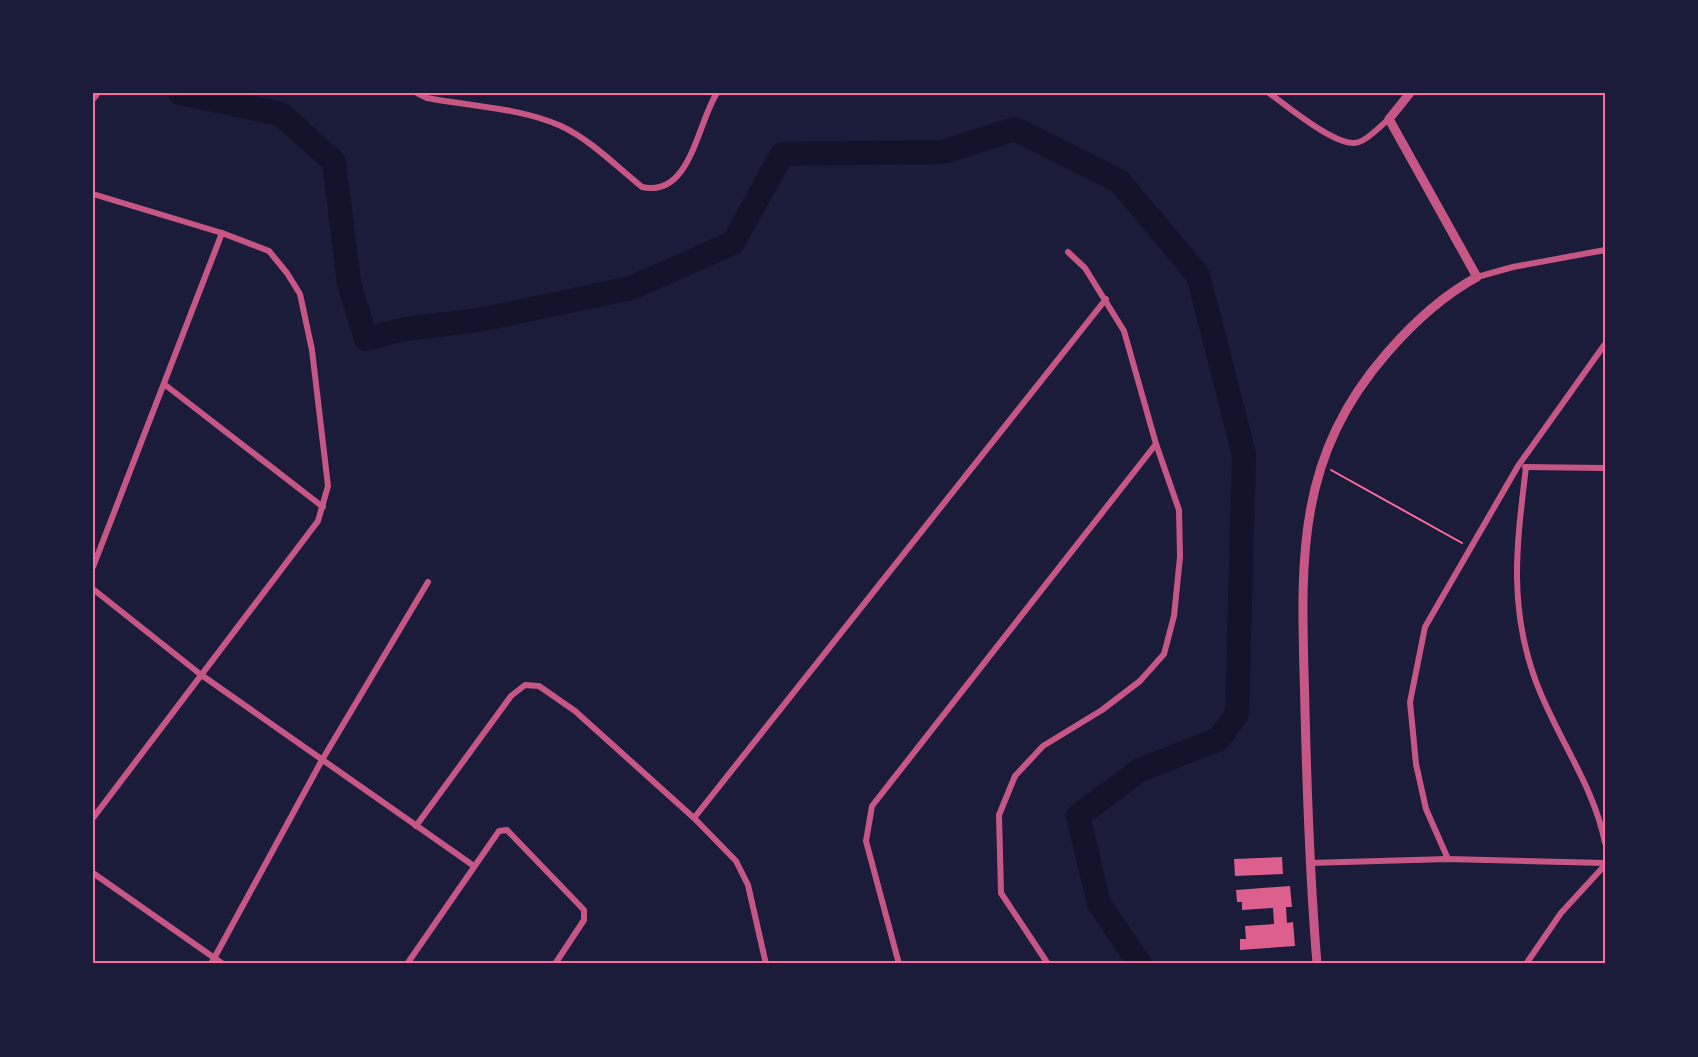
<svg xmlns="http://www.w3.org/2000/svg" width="1698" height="1057" viewBox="0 0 1698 1057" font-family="Quicksand,sans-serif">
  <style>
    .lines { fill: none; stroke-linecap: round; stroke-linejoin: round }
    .river { stroke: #12122b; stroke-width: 24 }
    .building { fill: #dd5f8e }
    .path { stroke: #ff6b9d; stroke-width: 2 }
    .minor { stroke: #c65784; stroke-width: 6 }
    .tertiary { stroke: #c65784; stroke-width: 9 }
    .neatline { fill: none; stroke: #ff6b9d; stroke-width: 2 }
  </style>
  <rect width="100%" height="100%" fill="#1b1b3a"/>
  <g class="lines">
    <!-- river -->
    <path class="river" d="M180,93l101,21 53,48 15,121 17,56 39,-10 74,-9 152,-32 102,-45 49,-89 161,-2 72,-23 104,52 79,94 46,179 -7,260 -18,25 -79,31 -62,46 21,88 41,60"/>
  </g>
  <!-- building -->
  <g class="building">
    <path d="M1282,857l1,17 -48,2 -1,-17z"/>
    <path d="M1290,886l2,21h-6l1,16 6,-1 2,24 -55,4v-11h6l-1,-13 29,-2 -1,-16 -31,2v-8h-5l-1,-12z"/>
  </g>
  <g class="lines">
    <!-- path -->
    <path class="path" d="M1331,470l131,73"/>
    <!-- minor -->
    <g class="minor">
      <path d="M417,93l10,5c43,8 94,10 134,28 30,14 56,41 81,61 49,11 55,-64 75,-94"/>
      <path d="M1269,93c17,12 70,57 90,49 10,-3 21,-16 30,-23"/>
      <path d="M93,194l129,39 47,18 18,22 13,21 12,56 16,136 -10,35 -225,297"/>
      <path d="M1477,277l36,-10 92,-17"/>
      <path d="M164,384l159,123"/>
      <path d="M1525,467l80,1"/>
      <path d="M1526,467c-9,76 -18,137 9,212 20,56 59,106 70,164"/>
      <path d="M93,567l129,-334"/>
      <path d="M93,589l107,85 274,192"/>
      <path d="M694,818l412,-519"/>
      <path d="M416,826l95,-130 14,-11 14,1 36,25 119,107 42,43 12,24 18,79"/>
      <path d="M1448,859l-22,-50 -10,-45 -6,-62 15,-75 93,-161 87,-122"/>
      <path d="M1309,863l139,-4 157,4"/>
      <path d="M93,873l130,91"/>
      <path d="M211,964l111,-204 106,-178"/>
      <path d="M407,964l92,-133 8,-1 77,80v10l-29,44"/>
      <path d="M899,964l-33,-123 6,-35 284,-362"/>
      <path d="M1048,964l-47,-71 -2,-78 16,-39 28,-30 59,-36 38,-29 24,-27 10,-38 6,-59 -1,-47 -23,-66 -32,-113 -39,-63 -17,-16"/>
      <path d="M1526,964l35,-51 44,-48"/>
    </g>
    <!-- tertiary -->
    <g class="tertiary">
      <path d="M93,97l3,-4"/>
      <path d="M1317,964c-7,-85 -10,-169 -12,-254 -3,-137 -15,-246 82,-357 26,-30 55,-57 90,-76l-88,-158 21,-26"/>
    </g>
  </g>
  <!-- border -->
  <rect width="1698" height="1057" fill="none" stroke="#1b1b3a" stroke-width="189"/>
  <rect x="94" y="94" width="1510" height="868" class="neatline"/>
</svg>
